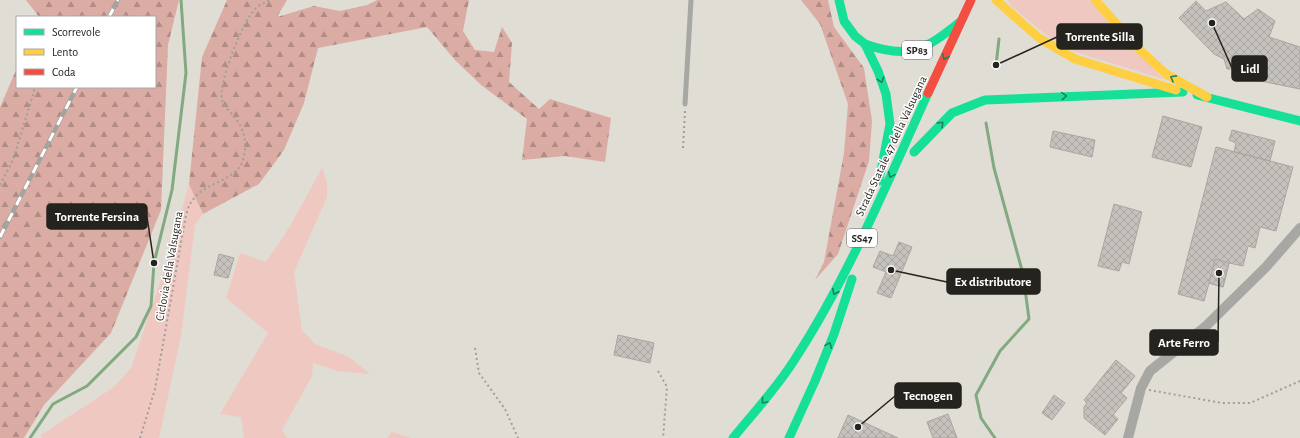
<svg xmlns="http://www.w3.org/2000/svg" width="1300" height="438" font-family="'Alegreya Sans',sans-serif">
  <style>
    .grass { fill: #efc8c1 }
    .forest { fill: url(#forest-firs) }
    .lines { fill: none; stroke-linecap: round; stroke-linejoin: round }
    .stream { stroke: #82aa80; stroke-width: 3 }
    .building { fill: url(#building-cross-hatch); stroke: #a9a5a0 }
    .path { stroke: #9f9e9a; stroke-width: 2; stroke-dasharray: 2 3; stroke-linecap: butt }
    .lane { stroke: #a7a7a3; stroke-width: 5 }
    .street { stroke: #a7a7a3; stroke-width: 10 }
    .fast { stroke: #16e098; stroke-width: 9 }
    .slow { stroke: #ffcf43; stroke-width: 9 }
    .jam { stroke: #f24e42; stroke-width: 9 }
    .rail-casing { stroke: #a4a39f; stroke-width: 4.5 }
    .rail { stroke: #fff; stroke-width: 3; stroke-dasharray: 9; stroke-linecap: butt }
    .oneway { stroke: #1e825b }
    .labels { text-anchor: middle; stroke-width: 3; stroke-linejoin: round; paint-order: stroke }
    .shield { fill: #fff; stroke: #666562; stroke-width: 1 }
    .shield-label { font-size: 11px; font-weight: bold; fill: #25231e }
    .street-label { font-size: 12px; fill: #25231e; stroke: #fff }
    .leader { fill: none; stroke: #25231e; stroke-width: 1.5 }
    .callout-dot { fill: #25231e; stroke: #fff; stroke-width: 1.5 }
    .callout { fill: #25231e; stroke: #25231e; stroke-width: 1.5 }
    .callout-label { font-size: 13px; text-anchor: middle; font-weight: bold; fill: #fff }
  </style>
  <defs>
    <pattern id="forest-firs" width="22" height="20" patternUnits="userSpaceOnUse"><rect width="22" height="20" fill="#dbaca4"/><path d="M5 1l3.5 6h-7zM16 11l3.5 6h-7z" fill="#b18c85"/></pattern>
    <pattern id="building-cross-hatch" width="8" height="8" patternUnits="userSpaceOnUse"><rect width="8" height="8" fill="#c5c1bc"/><path d="M0 0l8 8M0 8l8-8" fill="none" stroke="#a9a6a1"/></pattern>
  </defs>
  <rect width="100%" height="100%" fill="#e0ddd5"/>
  <path class="grass" d="M1008,0H1090L1163,79L1075,52L1045,34L1011,6Z
    M322,168L327,183V197L294,272L302,330L315,344L349,357L370,374L338,371L313,363L312,376L282,430L287,438H244L241,417L220,414L268,333L226,298L240,253L266,262L289,228Z
    M189,184L203,214L195,225L181,336L159,438H42L41,435L114,387L131,368L169,256Z
    M392,432L411,438H387Z"/>
  <path class="forest" d="M26,0H179L168,45L161,210L111,333L44,405L24,438H0V107L17,68V87H155V17H39Z
    M227,0H287L277,17L314,6L340,11L367,5L377,0H469L463,31L475,50L494,52L502,27L512,43L509,82L539,109L550,99L611,118L605,162L565,156L522,160L527,119L481,85L455,60L427,27L318,48L304,103L284,150L259,184L203,214L189,184L202,57Z
    M801,0H828L834,27L864,68L872,121L869,161L838,254L815,280L824,262L844,153L848,104L820,24Z"/>
  <g class="lines">
    <path class="stream" d="M996,65L999,39
      M986,123L994,168L1023,274L1029,319L1000,351L976,395L981,418L995,438
      M30,438L53,404L87,386L136,337L151,306L154,263L172,190L186,73L181,0"/>
  </g>
  <path class="building" d="M1196,1L1206,11L1226,2L1244,19L1258,9L1275,21L1269,37L1300,47V89L1251,79L1246,72L1238,69H1227L1224,59L1214,54L1179,18Z
    M1163,116L1202,127L1191,167L1152,157Z
    M1232,130L1275,141L1270,161L1234,152L1236,143L1229,140Z
    M1053,131L1095,140L1092,157L1050,147Z
    M1216,147L1293,167L1276,231L1260,227L1255,248L1248,246L1243,266L1229,263L1223,287L1209,283L1204,301L1178,294Z
    M1114,204L1142,212L1129,264L1122,262L1119,271L1098,266Z
    M899,242L912,247L891,298L877,293L886,272L873,267L880,251L893,256Z
    M219,254L234,258L228,278L214,275Z
    M1215,259L1229,263L1223,287L1209,283Z
    M618,335L654,343L650,363L614,355Z
    M1116,360L1135,376L1121,393L1127,398L1113,415L1118,419L1105,435L1084,418V407L1087,403L1084,400Z
    M1054,395L1065,403L1052,420L1042,413Z
    M948,414L957,438H933L927,422Z
    M848,415L898,438H838Z"/>
  <g class="lines">
    <path class="path" d="M683,148L685,111
      M0,185L13,160L35,88
      M475,348L479,373L505,409L518,438
      M658,371L667,387L663,438
      M1149,390L1222,403H1250L1300,381
      M140,438L155,389L186,215C188,208 190,202 196,196C208,182 237,180 243,160C248,143 244,128 233,115C229,111 224,106 222,100C218,83 242,23 255,9C258,5 265,3 270,0"/>
    <path class="lane" d="M685,104L691,0"/>
    <path class="street" d="M1128,438L1141,388L1150,371L1205,327L1266,267L1300,228"/>
    <path class="fast" d="M839,0L844,21L855,36L865,44L878,71L886,94L890,124L879,181
      M865,44C909,60 925,50 960,22
      M1197,95L1300,121
      M914,152L952,113L985,100L1183,92
      M815,381L834,334L852,279
      M733,438C754,412 777,388 795,359C849,276 887,183 928,93
      M789,438L815,381"/>
    <path class="slow" d="M996,0L1039,38L1075,59L1176,90
      M1095,0L1141,51L1166,74L1207,97"/>
    <path class="jam" d="M928,93L971,0"/>
    <defs>
      <path id="rail" d="M109,17L118,0
        M0,237L77,87"/>
    </defs>
    <use href="#rail" class="rail-casing"/>
    <use href="#rail" class="rail"/>
  </g>
  <defs><path id="oneway-chevron" d="M-2-3.5L2.5 0L-2 3.5" fill="none" stroke-width="1.6" stroke-linecap="round" stroke-linejoin="round"/></defs>
  <g class="oneway">
    <use href="#oneway-chevron" transform="translate(945 57) rotate(115)"/>
    <use href="#oneway-chevron" transform="translate(1173 78) rotate(-151)"/>
    <use href="#oneway-chevron" transform="translate(881 80) rotate(71)"/>
    <use href="#oneway-chevron" transform="translate(1064 96) rotate(-3)"/>
    <use href="#oneway-chevron" transform="translate(941 124) rotate(-45)"/>
    <use href="#oneway-chevron" transform="translate(891 175) rotate(114)"/>
    <use href="#oneway-chevron" transform="translate(835 292) rotate(117)"/>
    <use href="#oneway-chevron" transform="translate(829 345) rotate(-68)"/>
    <use href="#oneway-chevron" transform="translate(764 401) rotate(130)"/>
  </g>
  <g class="labels">
    <g class="shield">
      <rect x="902" y="41" width="30" height="18" rx="3"/>
      <rect x="847" y="229" width="30" height="18" rx="3"/>
    </g>
    <g class="shield-label">
      <text x="917" y="54">SP83</text>
      <text x="862" y="242">SS47</text>
    </g>
    <g class="street-label">
      <text transform="translate(891 146) rotate(-65)" y="4">Strada Statale 47 della Valsugana</text>
      <text transform="translate(169 266) rotate(-80)" y="4">Ciclovia della Valsugana</text>
    </g>
  </g>
  <path class="leader" d="M996 65L1057 37M1212 23L1232 68M154 263L147 217M891 270L947 282M1219 273L1218 342M858 427L895 396"/>
  <g class="callout-dot">
    <circle cx="996" cy="65" r="4"/>
    <circle cx="1212" cy="23" r="4"/>
    <circle cx="154" cy="263" r="4"/>
    <circle cx="891" cy="270" r="4"/>
    <circle cx="1219" cy="273" r="4"/>
    <circle cx="858" cy="427" r="4"/>
  </g>
  <g class="callout">
    <rect x="1057" y="24" width="85" height="25" rx="4"/>
    <rect x="1232" y="56" width="35" height="25" rx="4"/>
    <rect x="47" y="204" width="100" height="25" rx="4"/>
    <rect x="947" y="269" width="93" height="25" rx="4"/>
    <rect x="1150" y="330" width="68" height="25" rx="4"/>
    <rect x="895" y="383" width="66" height="25" rx="4"/>
  </g>
  <g class="callout-label">
    <text x="1100" y="41">Torrente Silla</text>
    <text x="1250" y="73">Lidl</text>
    <text x="97" y="221">Torrente Fersina</text>
    <text x="993" y="286">Ex distributore</text>
    <text x="1184" y="347">Arte Ferro</text>
    <text x="928" y="400">Tecnogen</text>
  </g>
  <rect x="16" y="16" width="140" height="72" fill="#ffffff" stroke="#a8a7a5"/>
  <rect x="24" y="29" width="20" height="6" fill="#16e098" stroke="#a8a7a5"/>
  <text x="52" y="36" font-size="12" fill="#25231e">Scorrevole</text>
  <rect x="24" y="49" width="20" height="6" fill="#ffcf43" stroke="#a8a7a5"/>
  <text x="52" y="56" font-size="12" fill="#25231e">Lento</text>
  <rect x="24" y="69" width="20" height="6" fill="#f24e42" stroke="#a8a7a5"/>
  <text x="52" y="76" font-size="12" fill="#25231e">Coda</text>
</svg>
